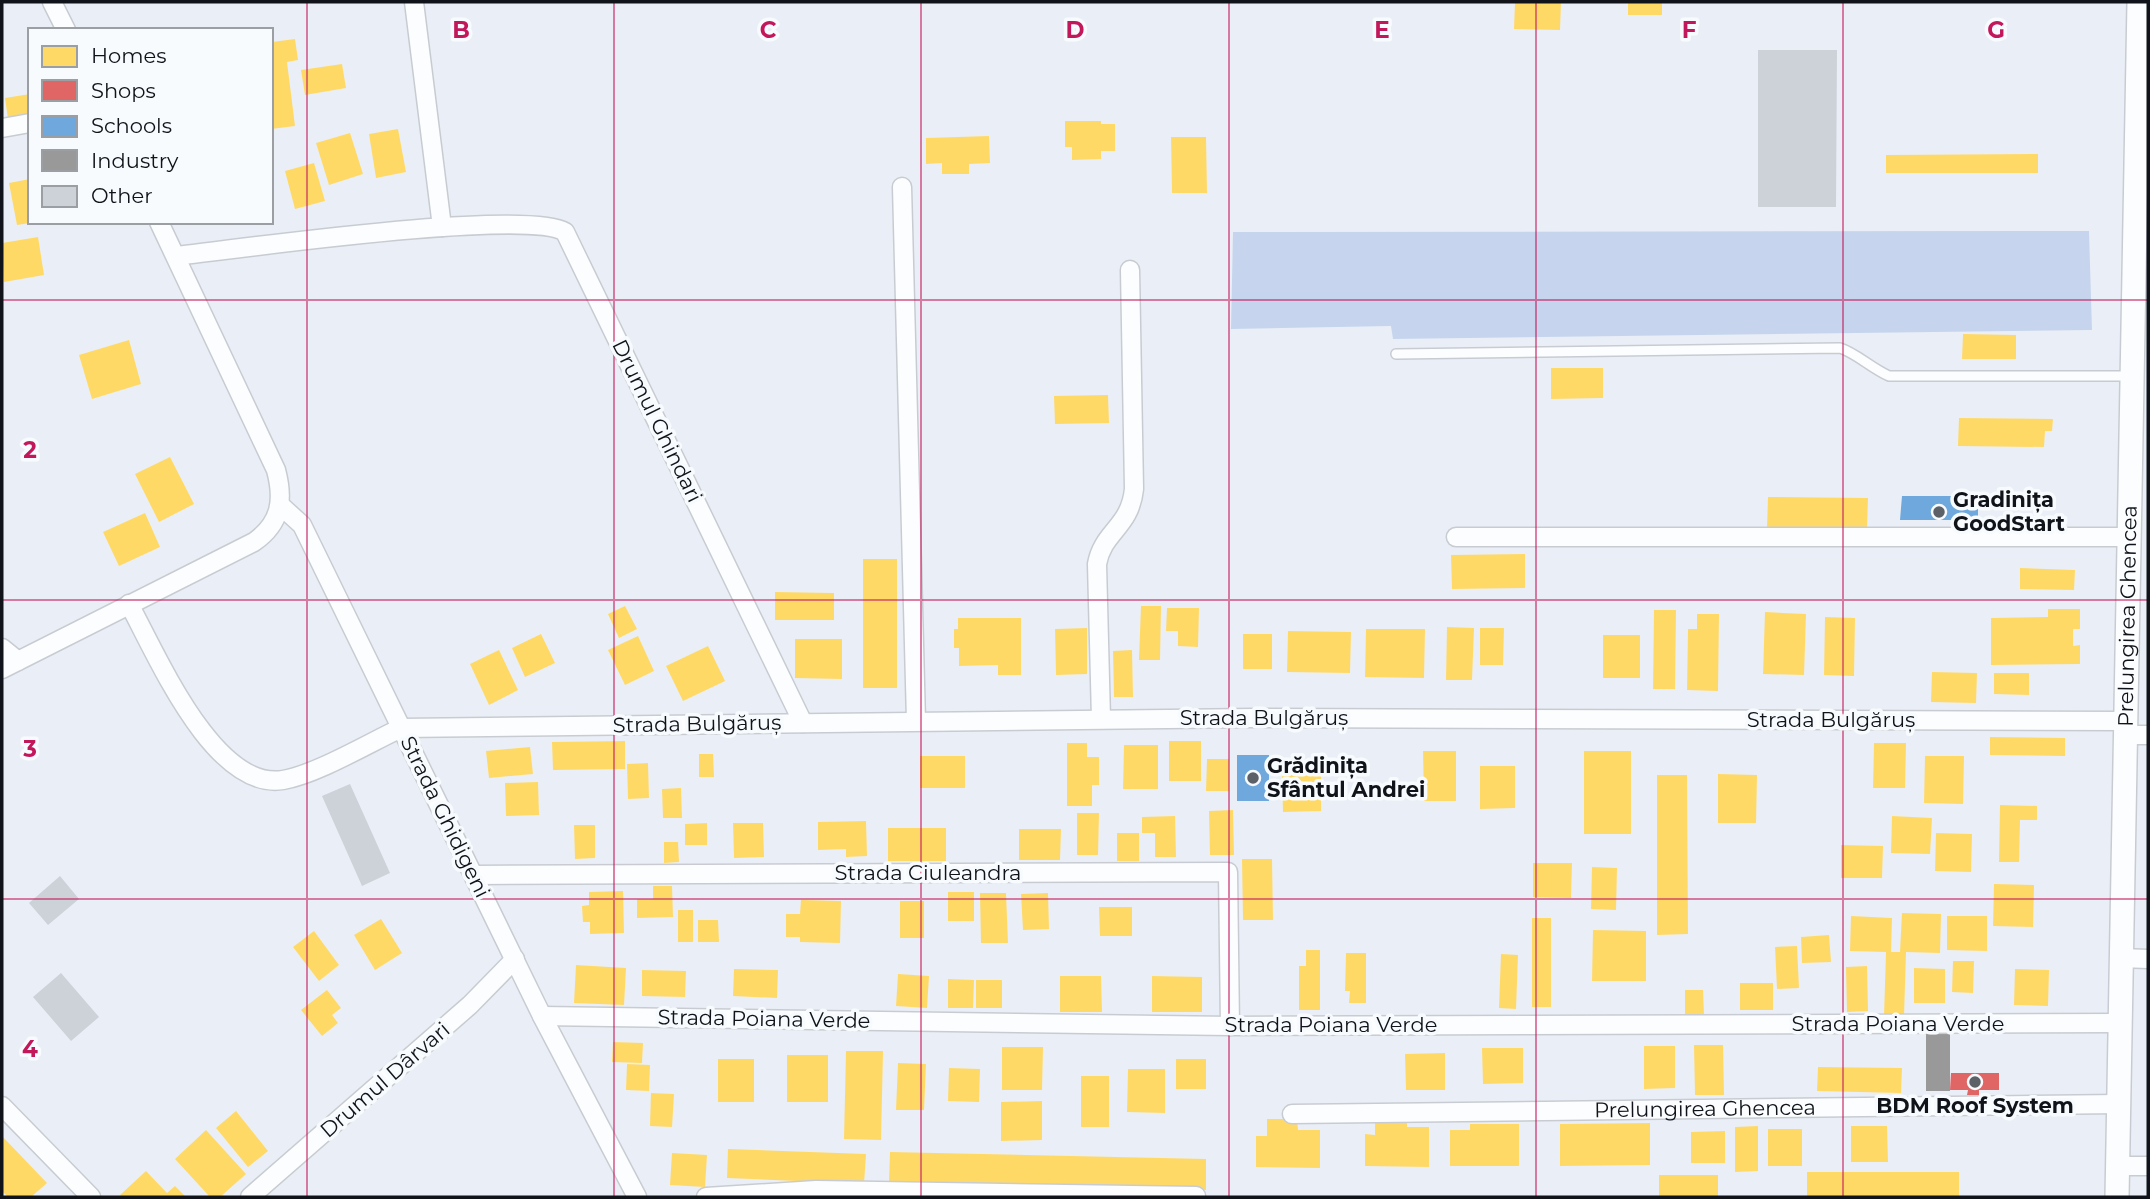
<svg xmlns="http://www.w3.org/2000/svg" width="2150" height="1199" font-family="Montserrat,sans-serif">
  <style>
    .green { fill: #c6d5ed }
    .homes { fill: #ffd966 }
    .shops { fill: #e06666 }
    .schools { fill: #6fa8dc }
    .industry { fill: #999 }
    .building { fill: #cdd1d8 }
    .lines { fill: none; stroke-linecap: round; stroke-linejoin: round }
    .lane-casing { stroke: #c8ccd2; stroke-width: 12 }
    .street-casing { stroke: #c8ccd2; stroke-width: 21 }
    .secondary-casing { stroke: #c8ccd2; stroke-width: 26 }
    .lane { stroke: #fcfdfe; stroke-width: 9 }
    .street { stroke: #fcfdfe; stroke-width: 18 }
    .secondary { stroke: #fcfdfe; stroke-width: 23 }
    .grid { fill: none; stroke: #c2185b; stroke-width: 2; stroke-opacity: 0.55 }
    .poi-dot { fill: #5c6167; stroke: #f8fbfe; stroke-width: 2.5 }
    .labels { text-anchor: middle; stroke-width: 7; stroke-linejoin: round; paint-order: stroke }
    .street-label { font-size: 21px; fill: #10141a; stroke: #f8fbfe }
    .poi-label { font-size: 21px; font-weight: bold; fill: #10141a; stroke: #f8fbfe; text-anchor: start }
    .grid-label { font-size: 23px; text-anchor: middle; font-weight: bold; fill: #c2185b; stroke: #f8fbfe; stroke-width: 7; stroke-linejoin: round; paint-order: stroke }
  </style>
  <rect width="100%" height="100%" fill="#eaeff7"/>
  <path class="green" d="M2089,231L2092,330L1393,339L1391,326L1231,329L1233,232Z"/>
  <path class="homes" d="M1515,2H1561L1560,30L1514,29Z
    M1628,2H1662V15H1628Z
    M295,39L298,60L287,62L295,126L271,129L272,42Z
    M342,64L346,88L305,95L301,70Z
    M30,94V115L8,119L5,98Z
    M1065,121H1101V124H1115V151H1101V159L1072,160V147H1065Z
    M398,129L406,172L376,178L369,134Z
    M350,133L363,174L329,185L316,143Z
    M989,136L990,163L969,164V174H942V163L926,164V138Z
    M1171,137H1206L1207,193H1172Z
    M2038,154V173H1886V155Z
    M314,163L325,201L295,209L285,171Z
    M30,179V223L17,225L9,183Z
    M38,237L44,275L4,282L2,243Z
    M1963,334L2016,335V359H1962Z
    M129,340L141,384L92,399L79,355Z
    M1551,368H1603V398L1551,399Z
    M1108,395L1109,423L1055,424L1054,396Z
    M1959,418L2053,419L2052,431H2045L2044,447L1958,446Z
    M170,457L194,504L159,522L135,474Z
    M1768,497L1868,498L1867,529L1767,528Z
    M145,513L160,547L119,566L103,532Z
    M1525,554V588L1452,589L1451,555Z
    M863,559H897V688H863Z
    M2020,568L2075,570L2074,590L2020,589Z
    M775,592L834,593V620H775Z
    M625,606L637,629L619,638L608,614Z
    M1141,606H1161L1160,660H1139Z
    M1167,608H1199L1198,647L1178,646V631H1166Z
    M2048,609H2080V629H2073V646L2080,645V664L1991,665V618L2048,617Z
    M1654,610H1676L1675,689H1653Z
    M1765,612L1806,614L1804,675L1763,674Z
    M1697,614H1719L1718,691L1687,690L1688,629H1697Z
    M1825,617L1855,618L1854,676L1824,675Z
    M958,618H1021V675H998V665L959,666V648H954V629H958Z
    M1447,627L1474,628L1472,680H1446Z
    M1087,628V674L1056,675L1055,629Z
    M1480,628H1504L1503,665H1480Z
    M1366,629H1425L1424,678L1365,677Z
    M1288,631L1351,632L1350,673L1287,672Z
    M541,634L555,663L525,677L512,648Z
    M1243,634H1272V669H1243Z
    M1603,635H1640V678H1603Z
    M638,636L654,671L625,685L608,650Z
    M795,639H842V679L795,678Z
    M708,646L725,681L683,701L666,666Z
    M499,650L518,690L489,705L470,664Z
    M1132,650L1133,697H1114L1113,651Z
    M1932,672L1977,673L1976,703L1931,702Z
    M1994,673H2029V695L1994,694Z
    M1990,737L2065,738V756L1990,755Z
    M625,741V769L553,770L552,742Z
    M1169,741H1201V781H1169Z
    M1067,743H1087V757H1099V785H1092V806H1067Z
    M1874,743H1906L1905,788H1873Z
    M1124,745H1158V789H1123Z
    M530,747L533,774L489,778L486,751Z
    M1423,751H1456V801H1424Z
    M1584,751H1631V834H1584Z
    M699,754H713L714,777H699Z
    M920,756H965V788H920Z
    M1925,756H1964L1963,804L1924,803Z
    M1207,759H1229V791H1206Z
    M648,763L649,798L628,799L627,764Z
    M1321,764V811L1283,812L1282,769Z
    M1480,766H1515V808L1480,809Z
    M1718,774L1757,775L1756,823H1718Z
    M1657,775H1687L1688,934L1657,935Z
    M538,782L539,815L506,816L505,783Z
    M681,788L682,818H663L662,789Z
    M2000,805L2037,806V820H2020L2019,862H1999Z
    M1233,810L1234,855H1210L1209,811Z
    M1077,813H1099L1098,855H1077Z
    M1175,816L1176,857H1155V833H1142V817Z
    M1892,816L1932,818L1930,854L1891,853Z
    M866,821L867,856L846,857V849L818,850V822Z
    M707,823V845H685V824Z
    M733,823H763L764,857L734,858Z
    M574,825H595V858L575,859Z
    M888,828H946V861H888Z
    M1019,829H1061L1060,860H1019Z
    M1117,833H1139V861H1117Z
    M1936,833L1972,834L1971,872L1935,871Z
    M664,842H678L679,862L664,863Z
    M1841,845L1883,846L1882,878H1841Z
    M1242,859H1272L1273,920H1243Z
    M1533,863H1572L1571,898L1533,897Z
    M1592,867L1617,868L1616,910L1591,909Z
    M1994,884L2034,885L2033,927L1993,926Z
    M653,886H672L673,917L637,918V899H653Z
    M623,891L624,933L590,934V922H583L582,906L589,905V892Z
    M948,892H974V921H948Z
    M980,893H1006L1008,943H981Z
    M1048,893L1049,929L1023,930L1021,894Z
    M801,900L841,901L840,943L800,942V937H786V914H800Z
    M900,901H924V938H900Z
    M1099,907H1132V936H1100Z
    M678,910H693V942H678Z
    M1902,913L1941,914L1940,953L1906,952L1904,1016H1884L1886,952L1850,951L1851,916L1892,918L1891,952H1900Z
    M1947,916H1987V951L1947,950Z
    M1532,918H1551V1007H1532Z
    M381,919L402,953L375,970L354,935Z
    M698,920H718L719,942H698Z
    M1593,930L1646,931V981H1592Z
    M314,931L339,965L319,981L293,947Z
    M1829,935L1831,962L1802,963L1801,937Z
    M1797,946L1799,988L1777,989L1775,947Z
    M1306,950H1320V1010H1299V966H1306Z
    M1346,953H1366V1003H1349L1350,991H1345Z
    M1501,954L1518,955L1516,1009L1499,1008Z
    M1953,961H1974L1973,993L1952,992Z
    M576,965L626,968L624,1005L574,1003Z
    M1867,966L1868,1011L1847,1012L1846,967Z
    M1914,968L1945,969V1003H1914Z
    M734,969L778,970L777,998L733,996Z
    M2015,969L2049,970L2048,1006L2014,1005Z
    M642,970L686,971L685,997L642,996Z
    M898,974L929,976L927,1008L896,1006Z
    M1060,976H1101L1102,1012H1060Z
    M1152,976L1202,977V1012H1152Z
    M948,979L974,980L973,1008H948Z
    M976,980H1002V1008H976Z
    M1740,983H1773V1010H1740Z
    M327,990L341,1008L332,1015L338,1023L322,1036L301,1010Z
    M1685,990H1703L1704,1015H1685Z
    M613,1042L643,1043L642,1063L612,1062Z
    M1694,1045H1723L1724,1095H1695Z
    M1644,1046H1675V1088L1644,1089Z
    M1002,1047H1043L1042,1090H1002Z
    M1482,1048H1523V1083L1483,1084Z
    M846,1051H883L881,1140L844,1139Z
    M1445,1053V1090H1406L1405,1054Z
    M787,1055H828V1102H787Z
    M718,1059H754V1102H718Z
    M1176,1059H1206V1089H1176Z
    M898,1063L926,1064L924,1110H896Z
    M627,1064L650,1065L649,1091L626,1090Z
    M1818,1067L1902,1068L1901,1093L1817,1091Z
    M949,1068L980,1069L979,1102L948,1101Z
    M1128,1069H1165V1113L1127,1112Z
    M1081,1076H1109V1127H1081Z
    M651,1093L674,1094L672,1127L650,1126Z
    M1042,1101V1140L1001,1141V1102Z
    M236,1111L268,1151L248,1167L216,1128Z
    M1375,1118L1407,1119V1127H1429V1167L1365,1166V1134L1375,1135Z
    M1267,1119H1297L1298,1130H1320V1168L1256,1167V1136H1267Z
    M1650,1123V1165L1560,1166V1124Z
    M1470,1124H1519V1166H1450V1130H1470Z
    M1758,1126V1171L1735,1172V1127Z
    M1851,1126H1887L1888,1162H1851Z
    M1768,1129H1802V1166H1768Z
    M206,1130L246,1174L220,1197H210L175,1159Z
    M1725,1131V1163H1691V1132Z
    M2,1136L47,1183L31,1197H8L2,1191Z
    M728,1149L866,1154L864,1184L727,1178Z
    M890,1152L1206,1159V1190L889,1183Z
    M672,1153L707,1155L705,1187L670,1185Z
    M146,1171L167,1193L175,1186L186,1197H122L120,1195Z
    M1807,1172H1959V1197H1807Z
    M1659,1175H1718V1197H1659Z"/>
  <path class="shops" d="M1951,1073H1999V1090H1979V1095H1967L1968,1090H1950Z"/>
  <path class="schools" d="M1902,496H1978V520H1900Z
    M1237,755H1269V801H1237Z"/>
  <path class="industry" d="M1926,1034H1950V1091H1926Z"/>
  <path class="building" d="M1758,50H1837L1836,207H1758Z
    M350,784L390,873L362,886L322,796Z
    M60,876L79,899L48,925L29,903Z
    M61,973L99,1017L71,1041L33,997Z"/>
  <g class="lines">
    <defs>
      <path id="lane" d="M1396,354L1840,348C1856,353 1871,368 1889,376H2131"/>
      <g id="street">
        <path d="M52,2L66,30"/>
        <path d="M414,2L442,227"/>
        <path d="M2,128L30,123"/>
        <path d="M902,187L916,721"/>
        <path d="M176,256C237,249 527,208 565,232L803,723"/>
        <path d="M280,505L302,525L542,1016L637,1197"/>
        <path d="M1456,537H2129"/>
        <path d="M129,604C157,655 214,791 283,780C317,774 369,743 401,728L1254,718L2126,721"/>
        <path d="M2,648L18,661"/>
        <path d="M2,669L254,542C281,523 284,500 276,470L159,222"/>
        <path d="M1101,719L1097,564C1103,531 1130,528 1134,489L1130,270"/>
        <path d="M2126,735H2148"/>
        <path d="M474,875L1228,872L1230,1026"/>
        <path d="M2121,958L2148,959"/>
        <path d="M542,1016L1230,1026L2121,1023"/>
        <path d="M2,1106L91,1197"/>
        <path id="s1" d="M1292,1114L2119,1104"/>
        <path d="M2117,1166H2148"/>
        <path d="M250,1197L470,1005L515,959"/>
        <path d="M706,1197L816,1190L1196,1196"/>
      </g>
      <g id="secondary">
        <path id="s2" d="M2117,1197L2139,2"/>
      </g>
    </defs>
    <use href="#lane" class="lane-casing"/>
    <use href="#street" class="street-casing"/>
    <use href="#secondary" class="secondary-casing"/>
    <use href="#lane" class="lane"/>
    <use href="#street" class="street"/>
    <use href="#secondary" class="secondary"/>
  </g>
  <path class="grid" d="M307,2V1197M614,2V1197M921,2V1197M1229,2V1197M1536,2V1197M1843,2V1197M2,300H2148M2,600H2148M2,899H2148"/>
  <g class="poi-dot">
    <circle cx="1939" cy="512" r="7"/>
    <circle cx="1253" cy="778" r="7"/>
    <circle cx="1975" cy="1082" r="7"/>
  </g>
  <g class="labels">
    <g class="street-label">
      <text transform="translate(657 421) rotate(64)" y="7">Drumul Ghindari</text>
      <text dy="7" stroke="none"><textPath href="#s2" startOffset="581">Prelungirea Ghencea</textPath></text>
      <text x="1264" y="725">Strada Bulgăruș</text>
      <text x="1831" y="727">Strada Bulgăruș</text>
      <text transform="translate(697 724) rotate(-1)" y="7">Strada Bulgăruș</text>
      <text transform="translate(445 817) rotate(64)" y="7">Strada Ghidigeni</text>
      <text x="928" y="880">Strada Ciuleandra</text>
      <text transform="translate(764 1019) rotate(1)" y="7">Strada Poiana Verde</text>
      <text x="1898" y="1031">Strada Poiana Verde</text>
      <text x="1331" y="1032">Strada Poiana Verde</text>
      <text transform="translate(385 1080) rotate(-41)" y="7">Drumul Dârvari</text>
      <text dy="7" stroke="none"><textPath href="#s1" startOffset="413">Prelungirea Ghencea</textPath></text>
    </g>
    <g class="poi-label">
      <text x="1953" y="507">Gradinița<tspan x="1953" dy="24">GoodStart</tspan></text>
      <text x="1267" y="773">Grădinița<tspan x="1267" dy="24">Sfântul Andrei</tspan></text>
      <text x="1975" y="1113" text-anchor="middle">BDM Roof System</text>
    </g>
  </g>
  <g class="grid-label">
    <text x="461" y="38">B</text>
    <text x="768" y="38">C</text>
    <text x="1075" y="38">D</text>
    <text x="1382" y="38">E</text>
    <text x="1689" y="38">F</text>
    <text x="1996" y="38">G</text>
    <text x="30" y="458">2</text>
    <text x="30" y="757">3</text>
    <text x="30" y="1057">4</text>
  </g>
  <rect width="2150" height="1199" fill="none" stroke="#10141a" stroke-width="7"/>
  <rect x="28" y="28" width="245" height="196" fill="#f8fbfe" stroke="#9b9fa3" stroke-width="2"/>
  <rect x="42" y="46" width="35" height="21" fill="#ffd966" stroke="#9b9fa3" stroke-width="2"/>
  <text x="91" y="63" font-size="21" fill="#10141a">Homes</text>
  <rect x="42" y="80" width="35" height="21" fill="#e06666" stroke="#9b9fa3" stroke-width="2"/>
  <text x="91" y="98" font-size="21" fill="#10141a">Shops</text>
  <rect x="42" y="116" width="35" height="21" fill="#6fa8dc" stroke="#9b9fa3" stroke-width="2"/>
  <text x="91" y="133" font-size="21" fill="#10141a">Schools</text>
  <rect x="42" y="150" width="35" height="21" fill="#999999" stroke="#9b9fa3" stroke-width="2"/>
  <text x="91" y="168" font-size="21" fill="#10141a">Industry</text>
  <rect x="42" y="186" width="35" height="21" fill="#cdd1d8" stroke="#9b9fa3" stroke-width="2"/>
  <text x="91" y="203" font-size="21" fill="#10141a">Other</text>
</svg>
